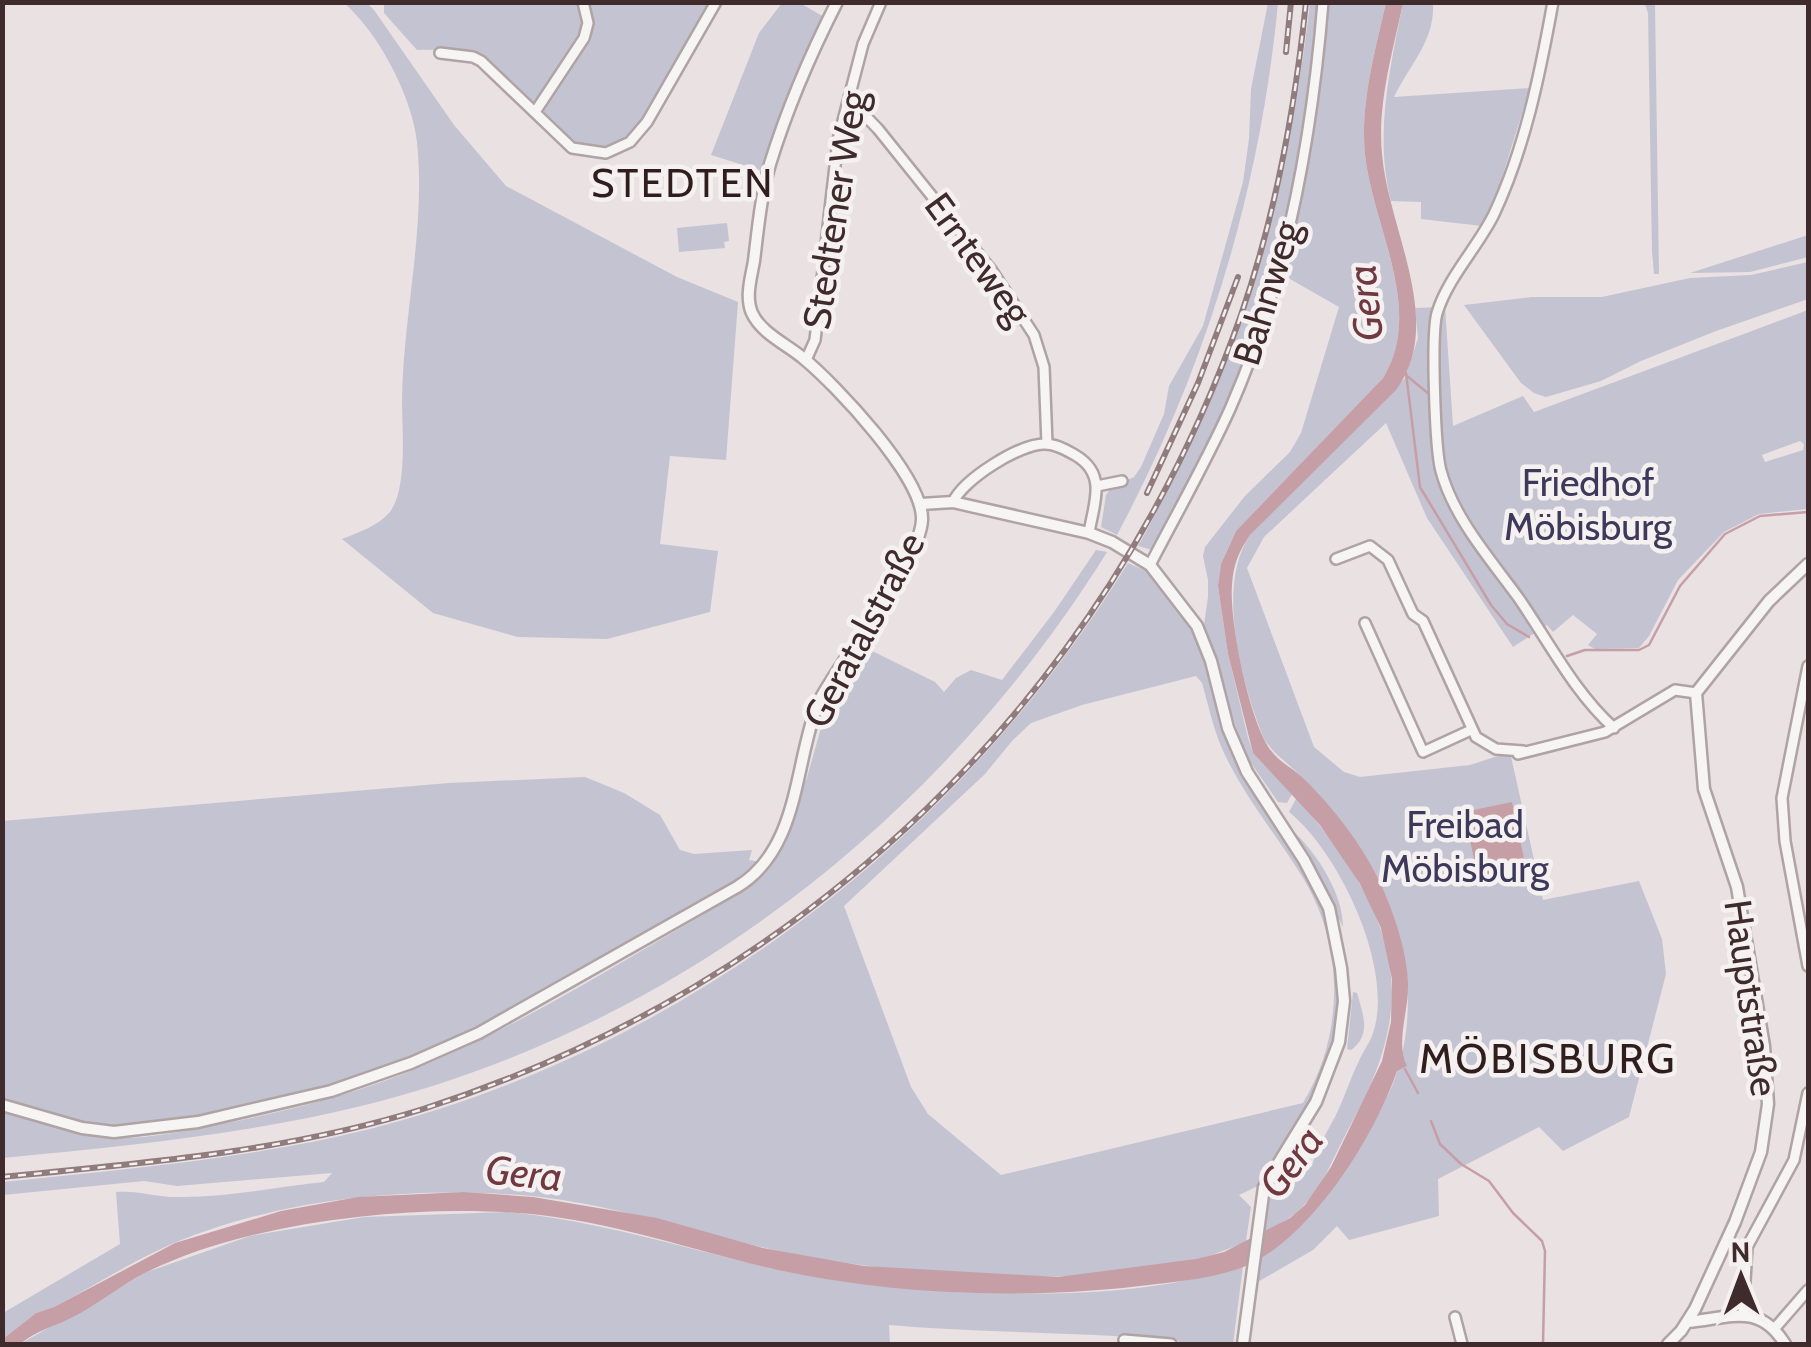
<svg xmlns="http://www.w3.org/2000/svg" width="1811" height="1347" font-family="Cabin,sans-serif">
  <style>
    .green { fill: #c4c3d2; fill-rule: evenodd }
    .water { fill: #c69fa6 }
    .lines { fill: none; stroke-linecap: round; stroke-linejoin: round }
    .stream { stroke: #c69fa6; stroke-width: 2.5 }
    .minor-casing { stroke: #afa3a4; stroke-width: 14 }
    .tertiary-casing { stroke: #afa3a4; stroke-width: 15 }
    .minor { stroke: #f7f4f4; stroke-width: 9 }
    .tertiary { stroke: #f7f4f4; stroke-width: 10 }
    .rail-casing { stroke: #917c7d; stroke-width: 6 }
    .rail { stroke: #f6f1f1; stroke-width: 2.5; stroke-dasharray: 8; stroke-linecap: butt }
    .labels { text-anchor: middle; stroke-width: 9; stroke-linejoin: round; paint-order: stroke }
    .street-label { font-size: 38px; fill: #3f2b2c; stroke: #f6f1f1 }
    .park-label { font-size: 38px; fill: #3d395a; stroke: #f6f1f1 }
    .neighbourhood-label { font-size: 40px; letter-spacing: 2.5px; fill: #301d1e; stroke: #f6f1f1 }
    .water-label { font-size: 40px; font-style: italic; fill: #703840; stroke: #f6f1f1 }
    .quarter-label { font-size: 42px; letter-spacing: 2.5px; fill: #301d1e; stroke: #f6f1f1 }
  </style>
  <rect width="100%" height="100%" fill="#e9e1e2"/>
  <path class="green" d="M344,3H367L374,10L454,125L506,186L677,277L738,302L726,460L670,456L660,544L718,551L710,612L607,639L518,637L433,613L342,539C357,533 378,526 389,513C408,491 402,429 402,401C403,315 426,228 417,142C412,96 378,32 344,3Z
    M384,3H579L583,31L535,102H531C490,57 479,48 417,50L384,13Z
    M587,3H712L634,130C601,167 572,144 544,117V105L589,37L591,22Z
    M782,3H800L824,17L763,171L711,155L759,33Z
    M1268,3H1278C1260,191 1206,368 1117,535L1101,527L1106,495L1111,488L1134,477L1141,467L1164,414L1169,386L1203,326L1243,182L1249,139L1251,89Z
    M1310,3H1386C1375,51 1360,104 1365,155C1373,227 1425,312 1383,378L1236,531L1221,564L1218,586L1228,654L1248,738L1253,753L1292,794L1287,803L1278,802L1244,753L1204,625L1208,597V580L1203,556L1205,547L1245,496L1290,452L1301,433L1339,307L1276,271L1228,407L1156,551L1138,546C1237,369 1287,204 1310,3Z
    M1403,3H1433C1435,41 1410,64 1394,97L1530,88L1498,190L1482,226L1421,219V202L1391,201C1374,134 1390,69 1403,3Z
    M1645,4L1655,5L1659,274H1654L1652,251L1648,13Z
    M727,223L729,241L724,242L725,248L679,252L677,228Z
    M1808,235V257L1750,272L1690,273Z
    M1808,262V299L1716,331L1641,361L1601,381L1546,397L1534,393L1521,383L1464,305L1532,297H1602L1690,278L1751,275Z
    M1445,307L1453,426L1523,396L1534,412L1808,310V509L1759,514L1724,532L1678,580L1649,636L1639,648L1595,649L1588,645L1597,634L1573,615L1553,632L1547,625L1513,647L1427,518L1386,423L1264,537L1247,568L1314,747L1344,772L1360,777L1470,765L1510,752L1543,900L1639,881L1662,939L1666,974L1629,1117L1563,1151L1539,1127L1438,1179L1439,1216L1349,1240L1337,1226L1313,1250L1256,1283L1260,1259C1308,1224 1330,1197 1359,1146C1371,1126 1383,1107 1392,1086C1423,1009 1406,921 1363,853C1347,827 1326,805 1306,782C1293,766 1276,757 1264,739C1242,685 1215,587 1250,535L1405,378L1418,338L1415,308ZM1800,441L1804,444L1803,450L1765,462L1762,455Z
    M1096,550L1107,552C939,822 673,1029 361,1106C243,1135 123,1146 3,1158L2,1110C39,1122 75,1136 113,1138C151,1139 190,1130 226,1123C304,1108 380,1087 452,1053C551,1008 644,948 739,894C782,867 793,829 802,781H806L823,721L862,651L868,649L935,682L944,692L956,678L971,670L1002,680L1054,612Z
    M1128,563L1146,571L1167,594L1200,643L1234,758L1300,862L1325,909L1333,938L1339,1001L1335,1041L1312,1100L1260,1185L1239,1195L1251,1207L1246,1241C1131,1299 885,1276 761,1247C684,1229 610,1204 532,1196C413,1186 285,1197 174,1243C132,1261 94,1286 54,1307L36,1313L3,1340V1313L120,1244L116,1192C137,1190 156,1197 177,1197C225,1198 276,1187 324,1182L332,1173L177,1186L144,1181L3,1195V1182C126,1169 249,1159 370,1129C686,1048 958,839 1128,563ZM1196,676L1202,683C1209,707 1214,733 1225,755C1246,799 1278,837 1303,878C1345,947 1344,1035 1303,1103L1001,1175L928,1114L911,1087L844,906L985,774L1012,741L1031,723L1082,705Z
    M585,777L624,793L660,815L680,850L694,854L752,850L749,860L761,862L735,883L475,1029C401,1067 324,1088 243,1107C202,1116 157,1127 114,1127C77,1128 38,1111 3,1101L2,821L449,783Z
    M1297,797C1390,910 1427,988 1351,1124C1336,1151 1326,1181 1305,1204C1293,1218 1276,1225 1261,1235L1265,1203L1301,1170L1312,1166C1317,1147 1326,1134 1335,1117C1344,1099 1350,1079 1359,1061C1363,1051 1370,1043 1373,1033C1395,969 1339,852 1289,812Z
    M1295,833C1318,855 1343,894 1343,927Z
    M1353,992L1357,993C1363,1014 1372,1035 1351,1050L1347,1049Z
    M508,1212C600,1221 686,1249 776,1269C818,1279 861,1282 904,1286C1016,1297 1134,1300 1243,1266L1233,1344H1183L1176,1340C1080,1332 984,1333 889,1325L890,1344H20L147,1272L250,1236L364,1217Z"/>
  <path class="water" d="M1386,3H1403C1393,51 1377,104 1382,154C1388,229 1446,323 1396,390L1250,535C1239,551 1233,565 1232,585C1229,621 1250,727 1273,753C1281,763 1294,769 1303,778C1336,810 1368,852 1386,896C1397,923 1407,954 1408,984C1409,1011 1395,1043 1407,1066L1397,1071C1375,1135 1319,1224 1260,1259C1230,1276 1191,1280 1157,1284C1036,1300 897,1296 778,1270C701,1253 627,1226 548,1216C431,1201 251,1219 145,1273C120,1286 98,1304 73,1317C55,1326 36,1331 20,1344H3L2,1340L36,1313L54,1307L175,1243L281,1211L358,1197L464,1192L533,1197L657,1218L763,1248L864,1266L1058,1277L1196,1259L1224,1252L1290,1218L1305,1205L1331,1167L1382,1061L1391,1022L1392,979L1381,928L1360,884L1320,825L1253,753L1228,654L1218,586L1221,564L1236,531L1383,378C1425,311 1373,227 1365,155C1360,104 1375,51 1386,3Z
    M1512,802L1526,868L1478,878L1464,812Z"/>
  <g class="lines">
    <path class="stream" d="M1406,373L1420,487L1491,605L1507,624L1529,637
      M1407,376L1429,394
      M1567,656L1585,650H1639L1649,645L1680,586L1725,534L1760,516L1808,512
      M1405,1069L1418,1093
      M1431,1121L1440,1144L1461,1164L1489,1181L1513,1213L1542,1241L1545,1251L1543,1344"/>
    <defs>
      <path id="minor" d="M1553,2C1540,74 1525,148 1494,214C1478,247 1448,277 1437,313C1431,334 1435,449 1441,471C1454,519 1492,561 1520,600C1550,644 1575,693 1614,728
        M440,53L473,57L481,61L572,148L606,153L630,142L647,122L716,2
        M849,99L878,129L992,271L1034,335L1044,367L1047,444
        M535,112L584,38L588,23L583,2
        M806,360L815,340L838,140L863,44L881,2
        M1097,486L1122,481
        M953,502C964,479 1019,444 1045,444C1056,444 1066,450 1075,455C1087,462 1095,471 1096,486C1097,501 1091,519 1089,533
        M1336,559L1370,546L1388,560L1413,614L1423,621L1476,737L1496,749L1523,751
        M1150,565C1177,513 1206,462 1230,409C1286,282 1312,139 1323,2
        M1365,623L1423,752L1471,730
        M1808,666L1782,798L1785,841L1808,966
        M1518,754L1605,732L1675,690L1696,693
        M1743,1315L1747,1247L1794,1160L1808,1093
        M1455,1317L1462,1344
        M1775,1328L1808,1290
        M1124,1340L1171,1344"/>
      <path id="tertiary" d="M921,504L953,502L1089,533L1112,542L1150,565L1197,626L1211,661L1228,728L1247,772L1304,860L1329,908L1341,968L1344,1001L1339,1042L1316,1102L1264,1187L1243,1344
        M2,1105L82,1128L114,1132L198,1122L331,1091L411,1063L479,1033L737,887C800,849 794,764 818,703C841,658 920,562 922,520C924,478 835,384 803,358C786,344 761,333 752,313C745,297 751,278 754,261C758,228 761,195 770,164C787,109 811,53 837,2
        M1688,1322C1730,1318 1759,1302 1785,1344
        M1668,1344L1681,1331L1695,1309L1735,1222L1761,1152L1768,1104L1764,1046L1737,887L1704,789L1696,693L1769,601L1808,564"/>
    </defs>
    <use href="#minor" class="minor-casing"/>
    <use href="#tertiary" class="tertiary-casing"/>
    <use href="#minor" class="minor"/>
    <use href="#tertiary" class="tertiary"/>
    <defs>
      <path id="rail" d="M1286,52L1291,2
        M1147,493L1198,383L1238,277
        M2,1177C144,1163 286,1152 423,1109C808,986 1107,697 1241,315C1276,214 1295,109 1306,2"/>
    </defs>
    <use href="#rail" class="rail-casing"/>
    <use href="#rail" class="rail"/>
  </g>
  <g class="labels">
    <g class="street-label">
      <text transform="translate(835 210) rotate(-81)" y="13">Stedtener Weg</text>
      <text transform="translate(978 259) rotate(54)" y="13">Ernteweg</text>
      <text transform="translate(1267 293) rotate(-73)" y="13">Bahnweg</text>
      <text transform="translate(864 630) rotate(-62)" y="13">Geratalstraße</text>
      <text transform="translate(1751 998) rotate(82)" y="13">Hauptstraße</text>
    </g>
    <g class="park-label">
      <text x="1588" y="496">Friedhof<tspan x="1588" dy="44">Möbisburg</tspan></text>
      <text x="1465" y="838">Freibad<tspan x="1465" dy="44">Möbisburg</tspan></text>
    </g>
    <g class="neighbourhood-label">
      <text x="683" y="197">STEDTEN</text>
    </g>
    <g class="water-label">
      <text transform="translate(1365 303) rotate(-96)" y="14">Gera</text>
      <text transform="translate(1291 1162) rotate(-53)" y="14">Gera</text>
      <text transform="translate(524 1173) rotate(6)" y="14">Gera</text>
    </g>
    <g class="quarter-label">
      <text x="1548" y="1073">MÖBISBURG</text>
    </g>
  </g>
  <rect width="1811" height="1347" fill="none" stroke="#3f2b2c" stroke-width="10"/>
  <g transform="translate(1741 1277) rotate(359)" stroke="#f6f1f1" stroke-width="8" paint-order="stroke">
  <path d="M0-8L18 38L0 25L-18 38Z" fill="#3f2b2c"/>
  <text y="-15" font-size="28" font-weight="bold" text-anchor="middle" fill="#3f2b2c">N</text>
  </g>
</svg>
